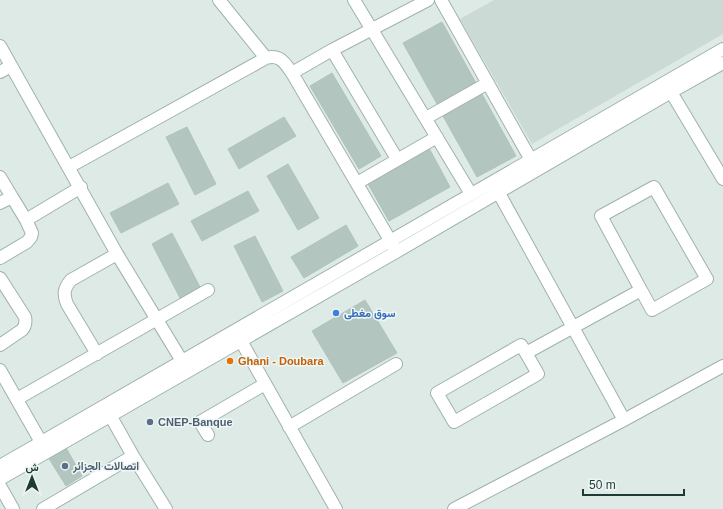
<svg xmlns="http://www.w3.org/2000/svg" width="723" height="509" font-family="Arial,Vazirmatn,sans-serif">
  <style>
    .built { fill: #cbdad5 }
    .building { fill: #b2c5bf; stroke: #afc4be }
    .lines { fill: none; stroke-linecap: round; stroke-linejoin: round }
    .minor-casing { stroke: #a0b2ae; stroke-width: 14 }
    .minor { stroke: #fff; stroke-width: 12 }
    .shop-dot { fill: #3f7fe0; stroke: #eef7f3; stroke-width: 1.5 }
    .food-dot { fill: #e8710a; stroke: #eef7f3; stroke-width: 1.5 }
    .service-dot { fill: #5c6f8a; stroke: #eef7f3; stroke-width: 1.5 }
    .labels { text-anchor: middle; stroke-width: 3; stroke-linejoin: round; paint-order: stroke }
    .shop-label { font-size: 11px; font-weight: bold; fill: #366cbe; stroke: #eef7f3; text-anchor: start }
    .food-label { font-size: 11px; font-weight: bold; fill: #c56008; stroke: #eef7f3; text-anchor: start }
    .service-label { font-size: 11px; font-weight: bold; fill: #4e5e75; stroke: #eef7f3; text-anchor: start }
  </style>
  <rect width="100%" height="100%" fill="#ddeae6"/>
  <path class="built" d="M494,0H723V34L532,144L460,19Z"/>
  <path class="building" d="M442,22L476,83L437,104L403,43Z
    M332,73L381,156L359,169L310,86Z
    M482,94L516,156L477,177L443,116Z
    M284,117L296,136L239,169L228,149Z
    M187,127L216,184L195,195L166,137Z
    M429,148L450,187L389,221L367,182Z
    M288,164L319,218L298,230L267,176Z
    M168,183L179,204L121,233L110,213Z
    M248,191L259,211L202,241L191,221Z
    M346,225L358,246L304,278L291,257Z
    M172,233L201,289L181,300L152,244Z
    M255,236L283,291L262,302L234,246Z
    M365,300L397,353L343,383L312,331Z
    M65,446L82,476L66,486L48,457Z"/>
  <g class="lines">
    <defs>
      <path id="minor" d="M219,0L266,58
        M354,0L471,194
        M441,0L531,160
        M0,46L117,254L185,366
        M332,50L397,159
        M0,72L11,66
        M292,73L332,50L428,0
        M671,92L723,179
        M426,118L488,83
        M69,167L266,58C280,54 285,63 292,73L394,247
        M0,177L12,197L0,203
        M357,183L437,137
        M495,186L624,420
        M12,197L26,220
        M0,258L27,242L31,237L32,233L26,220L81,187
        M0,278L25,317C26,322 26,326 22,330L0,345
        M241,341L336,509
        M526,353L538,374L454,422L437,393L521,345L526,353L641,290L652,310L707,279L654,187L601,216L641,290
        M97,354L67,304C63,294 64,288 71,280L117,254
        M0,370L41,442
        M17,399L208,290
        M110,415L133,456
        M289,427L396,364
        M208,435L200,422L265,384
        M0,466L723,49
        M0,479L396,252L671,92L723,63
        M0,486L13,509
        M43,509L133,456L166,509
        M454,509L624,420L723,366"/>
    </defs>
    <use href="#minor" class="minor-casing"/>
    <use href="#minor" class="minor"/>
  </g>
  <circle class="shop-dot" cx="336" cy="313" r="4"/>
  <circle class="food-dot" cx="230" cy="361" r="4"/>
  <g class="service-dot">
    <circle cx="150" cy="422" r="4"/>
    <circle cx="65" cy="466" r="4"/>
  </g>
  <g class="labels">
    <g class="shop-label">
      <text x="344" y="317">سوق مغطى</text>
    </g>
    <g class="food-label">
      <text x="238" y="365">Ghani - Doubara</text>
    </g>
    <g class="service-label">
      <text x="158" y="426">CNEP-Banque</text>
      <text x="73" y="470">اتصالات الجزائر</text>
    </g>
  </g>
  <g transform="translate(32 477)" stroke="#eef7f3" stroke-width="3" paint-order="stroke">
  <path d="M0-3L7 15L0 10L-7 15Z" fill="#1e3b36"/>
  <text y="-6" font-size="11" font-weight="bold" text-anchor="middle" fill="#1e3b36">ش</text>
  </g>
  <path d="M583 489v6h101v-6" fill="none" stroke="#1e3b36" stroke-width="2"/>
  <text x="589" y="489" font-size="12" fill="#1e3b36" stroke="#eef7f3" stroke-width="3" paint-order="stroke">50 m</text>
</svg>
